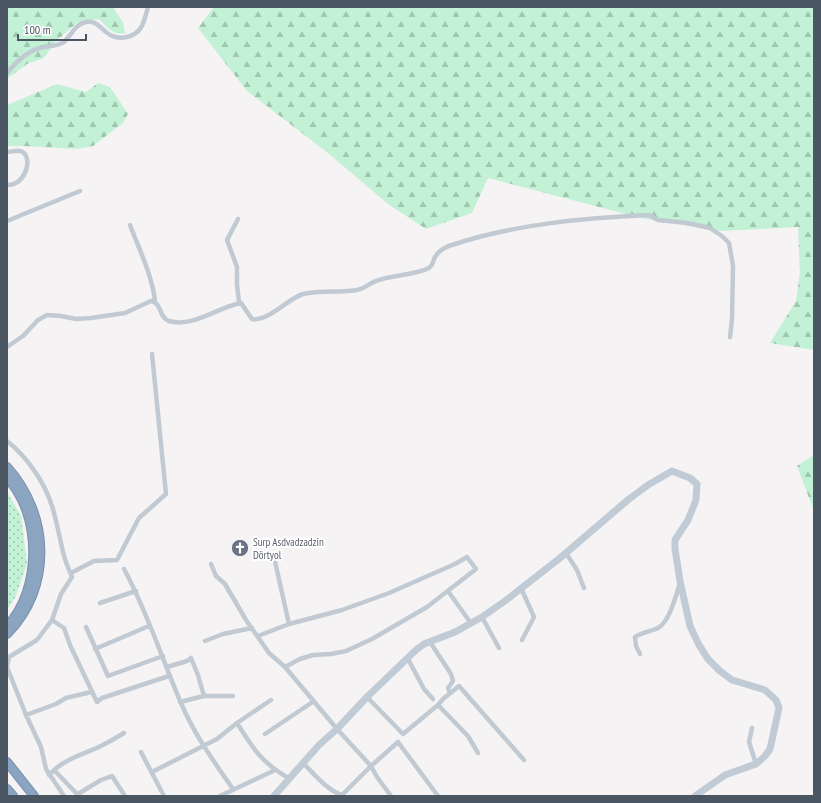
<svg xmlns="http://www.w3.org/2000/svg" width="821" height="803" font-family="'PT Sans Narrow',sans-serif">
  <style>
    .grass { fill: url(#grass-dots) }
    .forest { fill: url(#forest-firs) }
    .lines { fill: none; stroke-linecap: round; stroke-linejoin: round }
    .highway-casing { stroke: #7690ad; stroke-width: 10 }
    .street { stroke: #c1cad2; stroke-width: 4.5 }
    .secondary { stroke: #c1cbd6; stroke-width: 7 }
    .highway { stroke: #8ba5c1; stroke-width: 8 }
    .labels { text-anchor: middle; stroke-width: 4; stroke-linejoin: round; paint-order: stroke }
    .worship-label { font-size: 11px; fill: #5b616d; stroke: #fff; text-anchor: start }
  </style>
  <defs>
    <pattern id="grass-dots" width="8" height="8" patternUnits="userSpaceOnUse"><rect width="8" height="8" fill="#c3f1d5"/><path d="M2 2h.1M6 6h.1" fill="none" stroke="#a0c6b0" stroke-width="1.8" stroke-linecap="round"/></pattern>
    <pattern id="forest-firs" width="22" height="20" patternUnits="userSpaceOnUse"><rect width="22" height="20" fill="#c3f1d5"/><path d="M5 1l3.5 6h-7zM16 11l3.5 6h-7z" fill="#a0c6b0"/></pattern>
  </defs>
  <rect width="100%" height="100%" fill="#f5f3f3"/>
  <path class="grass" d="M7,492L21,516L27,563L16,596L7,610Z"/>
  <path class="forest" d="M7,7H113L123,22L125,33C113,36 107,27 99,19L77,23L56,41L44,58L27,64L7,79Z
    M214,7H814V350L770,343L796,301L800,272L798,227L722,231L641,218L488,178L472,213L426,229L388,204L328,153L247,91L198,28Z
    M98,83L110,87L128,114L123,123L93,146L77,149L23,146H7V105L57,84L86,92Z
    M814,455V511L797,466Z"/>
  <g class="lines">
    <defs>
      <path id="highway" d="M7,467C50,515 53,587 7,634
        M7,478C42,514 42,590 7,626
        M7,762L34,796
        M7,789L13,796"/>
    </defs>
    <use href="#highway" class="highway-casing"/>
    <path class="street" d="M7,73C16,62 28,50 43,47C51,45 57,47 64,42C71,36 75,24 86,22C102,19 104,42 127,37C143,33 144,21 148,7
      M7,152C11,152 16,150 20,151C34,154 27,186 7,185
      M238,219L227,240L237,267V285L239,302L241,303
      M7,221L80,191
      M130,225C139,249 152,275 155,301
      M7,347L23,336L38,320L47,315L61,316L76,319L91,318L125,313L151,301C162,303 159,318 169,321C193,328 218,307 241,303L252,319C268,322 287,299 303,294C321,290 340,293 357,290C364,289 370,283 376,281C391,275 416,275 429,268C433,265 433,261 435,257C439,250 447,246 455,244C517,224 584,218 649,215L658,220L687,223L710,228L722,236L729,243L733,266L732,319L730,337
      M7,441C27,457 44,481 52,506C57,522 60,540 64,556C66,563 69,570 72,577L61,594L52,620L37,640L9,657L7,667L26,715L41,747L46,769L64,796
      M566,553L577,570L584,588
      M274,557L289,624
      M211,564L216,576L225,584L246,620L269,653L285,667L337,729L371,766L377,777L391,796
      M124,569C147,611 162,659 181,703C194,734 214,762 233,789
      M71,573L94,561L117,560L139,518L166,494L152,354
      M521,588L534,617L522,640
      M448,591L470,622
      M100,603L136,591
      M482,617L499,648
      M52,620L64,628L70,645L97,702L102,698L169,676
      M86,627L108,676L163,656
      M258,636L289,624L342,610L389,593L455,564L467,557L476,569L427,607L372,639L346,651L331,654L313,655L300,659L285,667
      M205,641L223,634L252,628
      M430,642L451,674L453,681L448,688L450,693
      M95,649L149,626
      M640,654L636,646L635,637C642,632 650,632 658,628C670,621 676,595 680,583
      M408,659L424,689L433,699
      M167,667L187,661L191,658L198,675L204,696
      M367,697L403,734L438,705L443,699L459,686L524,760
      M180,702L204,696H233
      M438,705L468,736L478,753
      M26,715L56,704L66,698L91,692
      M237,723C254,750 261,762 290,779
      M752,728L749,742L756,764
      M265,734L314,701
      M141,752L164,796
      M303,763C316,776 326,789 343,796
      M54,770L79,796
      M152,772L217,739L237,723L271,700
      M49,775C62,760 81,755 99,747C107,743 116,738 124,733
      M78,794L101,780L112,776L125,796
      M342,795L371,766L398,742L438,796
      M220,796L275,770"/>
    <path class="secondary" d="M274,796L319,745L337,729L367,697L416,650L424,644L455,632L482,617L505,601L560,558L629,499L648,485L672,471L690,478L697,484L696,500L688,520L675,540V549L680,581L690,626L699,645L708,659L720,671L732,680L765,690L776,700L779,708L770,749L765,756L756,764L725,775L695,796"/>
    <use href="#highway" class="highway"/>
  </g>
  <defs>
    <symbol id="church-disc" viewBox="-11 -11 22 22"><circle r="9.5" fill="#6b7280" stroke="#fff"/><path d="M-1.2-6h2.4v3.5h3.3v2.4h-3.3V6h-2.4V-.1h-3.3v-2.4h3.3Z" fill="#fff"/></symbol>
  </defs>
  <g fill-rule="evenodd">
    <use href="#church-disc" x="230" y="538" width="20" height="20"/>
  </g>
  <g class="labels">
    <g class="worship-label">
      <text x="253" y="546">Surp Asdvadzadzin<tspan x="253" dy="13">Dörtyol</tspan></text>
    </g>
  </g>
  <rect width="821" height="803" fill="none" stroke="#4a5661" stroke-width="16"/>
  <path d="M18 34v6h68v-6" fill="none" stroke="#4a5661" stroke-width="2"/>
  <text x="24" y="34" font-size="12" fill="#4a5661" stroke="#ffffff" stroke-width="3" paint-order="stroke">100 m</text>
</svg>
